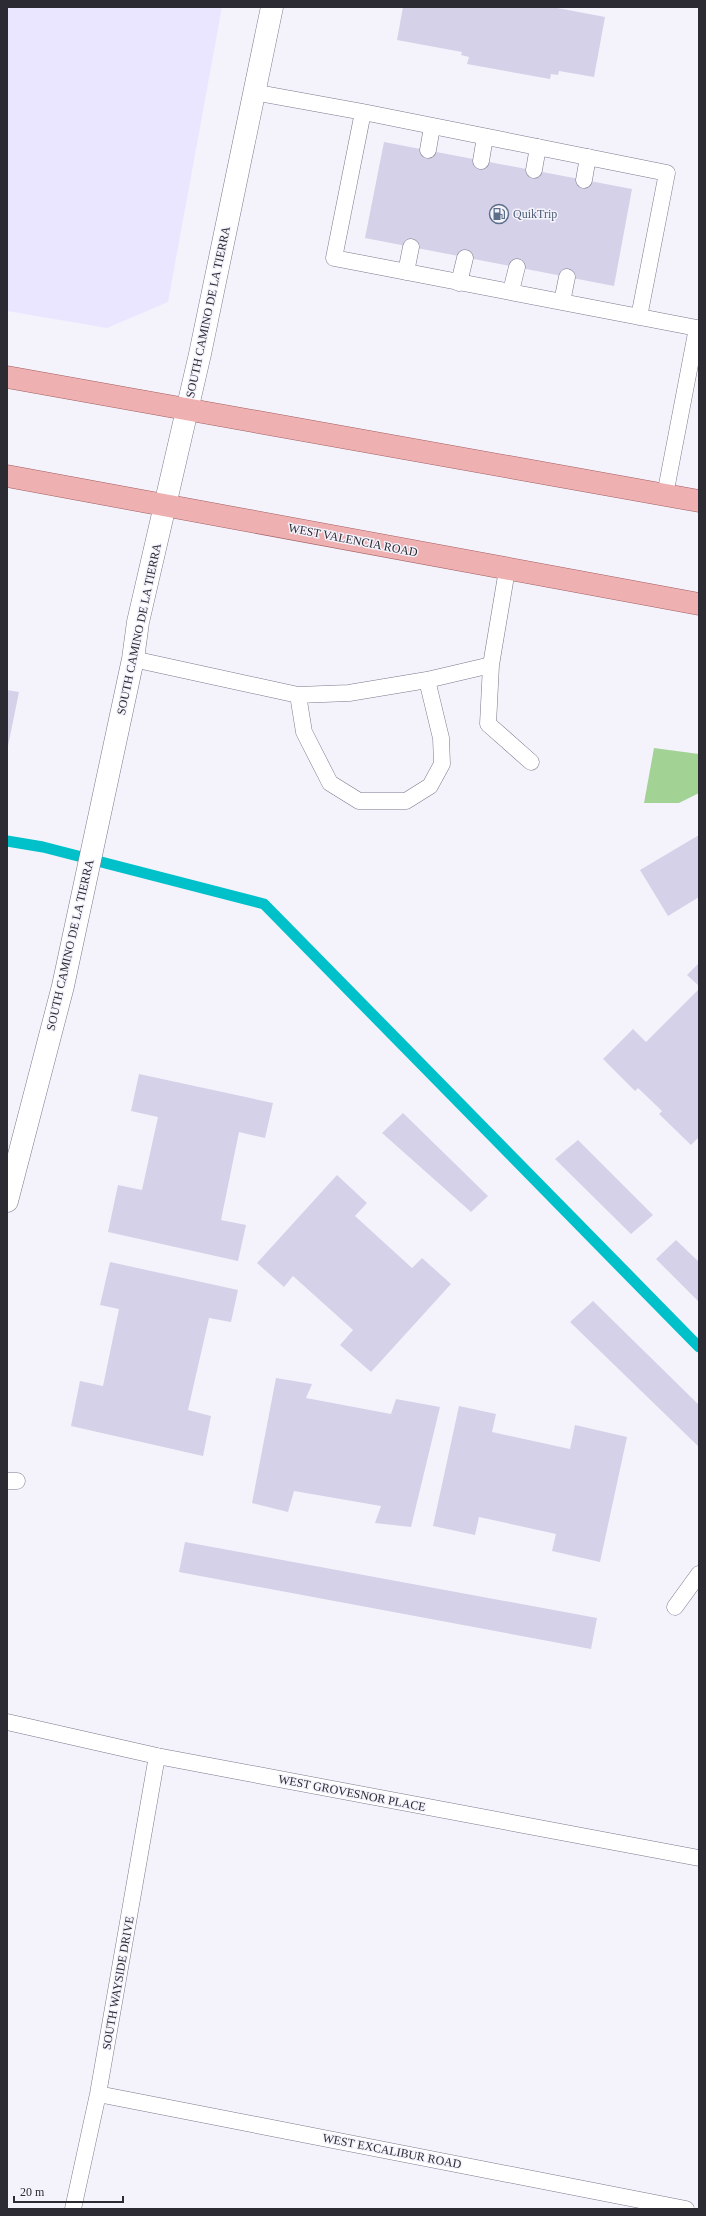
<svg xmlns="http://www.w3.org/2000/svg" width="706" height="2216" font-family="Georgia,serif">
  <style>
    .built { fill: #eae6ff }
    .green { fill: #a3d394 }
    .lines { fill: none; stroke-linecap: round; stroke-linejoin: round }
    .stream { stroke: #00c0ca; stroke-width: 11 }
    .building { fill: #d5d1e8 }
    .service-casing { stroke: #7b788c; stroke-width: 17 }
    .tertiary-casing { stroke: #7b788c; stroke-width: 23 }
    .primary-casing { stroke: #a35f62; stroke-width: 23 }
    .service { stroke: #fff; stroke-width: 16 }
    .tertiary { stroke: #fff; stroke-width: 22 }
    .primary { stroke: #eeb0b0; stroke-width: 22 }
    .labels { text-anchor: middle; stroke-width: 3; stroke-linejoin: round; paint-order: stroke }
    .service-label { font-size: 12px; fill: #4e5e75; stroke: #f4f3fc; text-anchor: start }
    .street-label { font-size: 12px; fill: #2c2a33; stroke: #f4f3fc }
  </style>
  <rect width="100%" height="100%" fill="#f4f3fc"/>
  <path class="built" d="M7,7H222L168,302L107,328L7,311Z"/>
  <path class="green" d="M654,748L699,754V793L679,803H644Z"/>
  <g class="lines">
    <path class="stream" d="M7,841L43,847L264,904L699,1347"/>
  </g>
  <path class="building" d="M403,7H552L605,17L594,77L559,71L558,75L551,74L550,79L467,64L469,57L461,55L462,52L397,40Z
    M384,142L632,189L614,286L365,238Z
    M7,690L19,692L8,746H7Z
    M699,835V897L668,916L640,870Z
    M699,963V986L687,975Z
    M699,989V1137L691,1145L659,1114L662,1111L638,1088L635,1091L603,1059L633,1029L646,1042Z
    M139,1074L273,1103L265,1138L239,1132L221,1220L246,1225L238,1261L108,1232L118,1185L142,1190L158,1117L131,1111Z
    M403,1113L488,1196L471,1212L382,1133Z
    M578,1140L653,1215L631,1234L555,1159Z
    M337,1175L367,1203L355,1216L412,1268L422,1258L451,1284L371,1372L340,1345L353,1330L293,1276L284,1287L257,1263Z
    M676,1240L699,1262V1302L656,1259Z
    M110,1262L238,1290L231,1322L209,1318L188,1410L211,1416L203,1456L71,1426L80,1381L103,1386L119,1309L100,1305Z
    M593,1301L699,1405V1447L570,1322Z
    M276,1378L312,1384L306,1398L391,1414L396,1399L440,1407L411,1527L375,1523L381,1506L294,1491L288,1512L252,1503Z
    M459,1406L496,1414L492,1432L570,1449L575,1425L627,1437L600,1562L552,1551L556,1534L479,1517L475,1535L433,1526Z
    M185,1542L597,1618L591,1649L179,1572Z"/>
  <g class="lines">
    <defs>
      <path id="service" d="M253,92L363,112L667,173L639,317
        M363,112L334,258L697,328L665,495
        M428,150L432,127
        M481,161L485,137
        M534,170L538,147
        M584,180L588,157
        M406,272L411,247
        M459,283L465,258
        M511,291L517,267
        M562,302L567,277
        M507,570L491,665L488,724L531,762
        M133,659L298,695L349,693L427,680L491,665
        M298,695L304,732L330,783L359,801H406L430,786L442,764L441,738L427,680
        M7,1481H17
        M675,1607L699,1574
        M7,1722L157,1756L699,1858
        M98,2094L686,2209
        M73,2209L98,2094L157,1756"/>
      <path id="tertiary" d="M7,1201L63,986L133,659L138,622L200,354L272,7"/>
      <path id="primary" d="M7,377L699,501
        M7,476L699,604"/>
    </defs>
    <use href="#service" class="service-casing"/>
    <use href="#tertiary" class="tertiary-casing"/>
    <use href="#primary" class="primary-casing"/>
    <use href="#service" class="service"/>
    <use href="#tertiary" class="tertiary"/>
    <use href="#primary" class="primary"/>
  </g>
  <defs>
    <symbol id="fuel-ring" viewBox="-11 -11 22 22"><circle r="9.5" fill="#f4f3fc" stroke="#5c6f8a" stroke-width="1.5"/><path d="M-5.5-6h7V0h2V4h1.3V-2.5L3-4.5l.8-.8L6-3V5H2.5V1h-1V6h-7ZM-4.2-4.7v3.2H.2V-4.7Z" fill="#5c6f8a"/></symbol>
  </defs>
  <g fill-rule="evenodd">
    <use href="#fuel-ring" x="488" y="203" width="22" height="22"/>
  </g>
  <g class="labels">
    <g class="service-label">
      <text x="513" y="218">QuikTrip</text>
    </g>
    <g class="street-label">
      <text transform="translate(208 312) rotate(-78)" y="4">SOUTH CAMINO DE LA TIERRA</text>
      <text transform="translate(353 540) rotate(11)" y="4">WEST VALENCIA ROAD</text>
      <text transform="translate(139 629) rotate(-78)" y="4">SOUTH CAMINO DE LA TIERRA</text>
      <text transform="translate(70 945) rotate(-77)" y="4">SOUTH CAMINO DE LA TIERRA</text>
      <text transform="translate(352 1793) rotate(11)" y="4">WEST GROVESNOR PLACE</text>
      <text transform="translate(118 1983) rotate(-80)" y="4">SOUTH WAYSIDE DRIVE</text>
      <text transform="translate(392 2151) rotate(11)" y="4">WEST EXCALIBUR ROAD</text>
    </g>
  </g>
  <rect width="706" height="2216" fill="none" stroke="#2c2a33" stroke-width="16"/>
  <path d="M14 2196v6h109v-6" fill="none" stroke="#2c2a33" stroke-width="2"/>
  <text x="20" y="2196" font-size="12" fill="#2c2a33" stroke="#f4f3fc" stroke-width="3" paint-order="stroke">20 m</text>
</svg>
